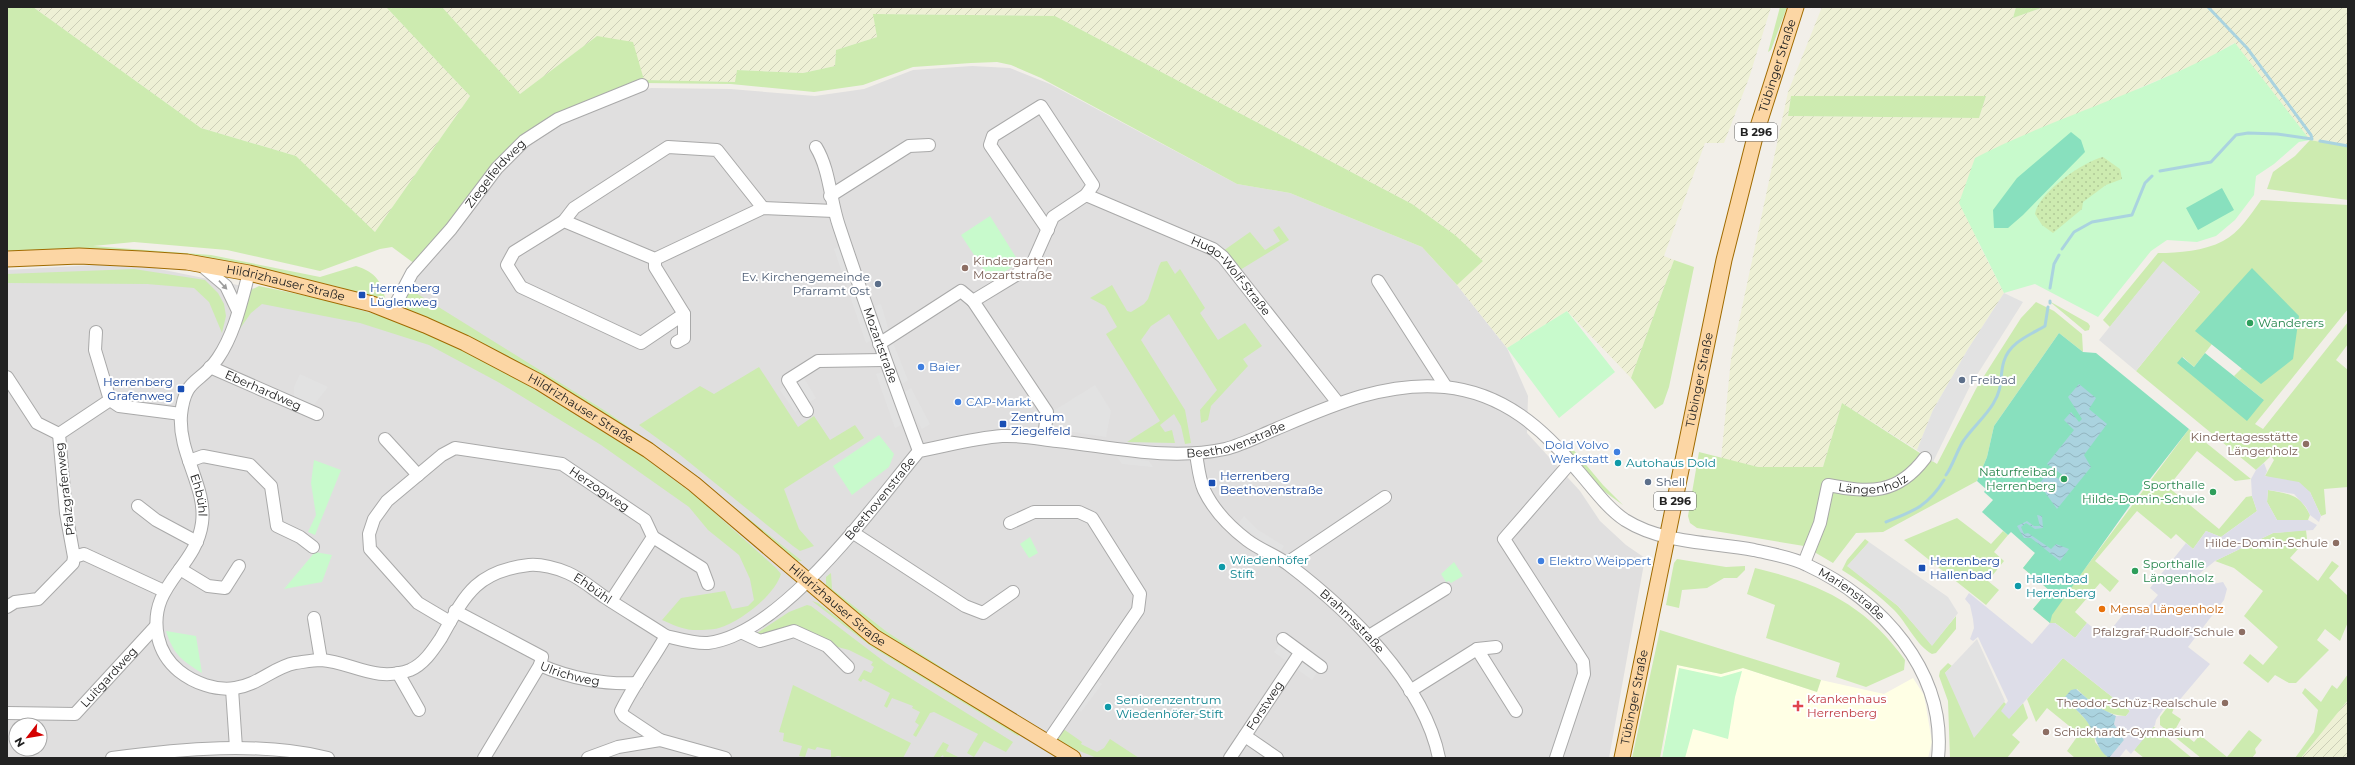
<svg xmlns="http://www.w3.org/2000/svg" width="2355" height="765" font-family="Montserrat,sans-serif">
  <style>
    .residential { fill: #e0dfdf; fill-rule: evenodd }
    .education { fill: #ffffe5 }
    .farmland { fill: url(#farmland-furrows); fill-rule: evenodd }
    .grass { fill: #cdebb0; fill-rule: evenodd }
    .park { fill: #c8facc }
    .garden { fill: url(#garden-dots) }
    .pitch { fill: #88e0be }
    .parking { fill: #e2e2e2 }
    .plaza { fill: #dddde8 }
    .water { fill: url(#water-waves) }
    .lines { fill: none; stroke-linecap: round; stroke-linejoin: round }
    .stream { stroke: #aad3df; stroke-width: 3 }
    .minor-casing { stroke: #a9a9a9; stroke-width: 14 }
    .major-casing { stroke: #a06b00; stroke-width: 17 }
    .minor { stroke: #fff; stroke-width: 12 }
    .major { stroke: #fcd6a4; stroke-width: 15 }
    .oneway { fill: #9c9c9c }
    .education-dot { fill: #8d6e63; stroke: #fff; stroke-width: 1.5 }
    .service-dot { fill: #5c6f8a; stroke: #fff; stroke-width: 1.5 }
    .transit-dot { fill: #1a4fb4; stroke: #fff; stroke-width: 1.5 }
    .leisure-dot { fill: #2e9e5b; stroke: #fff; stroke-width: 1.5 }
    .shop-dot { fill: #3f7fe0; stroke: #fff; stroke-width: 1.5 }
    .culture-dot { fill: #0f9aa8; stroke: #fff; stroke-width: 1.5 }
    .food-dot { fill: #e8710a; stroke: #fff; stroke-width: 1.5 }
    .health-dot { fill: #e0444e; stroke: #fff; stroke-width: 1.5 }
    .labels { text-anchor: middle; stroke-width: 4; stroke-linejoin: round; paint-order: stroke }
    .shield { fill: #fff; stroke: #646464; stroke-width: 1 }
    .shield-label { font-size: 11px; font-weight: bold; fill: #222 }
    .street-label { font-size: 12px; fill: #222; stroke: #fff }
    .education-label { font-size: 12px; fill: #785e54; stroke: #fff; text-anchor: end }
    .service-label { font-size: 12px; fill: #4e5e75; stroke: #fff; text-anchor: start }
    .transit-label { font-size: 12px; fill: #164399; stroke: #fff; text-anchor: start }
    .leisure-label { font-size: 12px; fill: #27864d; stroke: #fff; text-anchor: start }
    .shop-label { font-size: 12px; fill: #366cbe; stroke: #fff; text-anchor: start }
    .culture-label { font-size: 12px; fill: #0d838f; stroke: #fff; text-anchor: start }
    .food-label { font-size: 12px; fill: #c56008; stroke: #fff; text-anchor: start }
    .health-label { font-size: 12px; fill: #be3a42; stroke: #fff; text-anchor: start }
  </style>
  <defs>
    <pattern id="farmland-furrows" width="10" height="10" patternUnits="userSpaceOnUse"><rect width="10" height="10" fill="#eef0d5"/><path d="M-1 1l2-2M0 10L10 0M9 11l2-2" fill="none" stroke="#ccceb7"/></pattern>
    <pattern id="garden-dots" width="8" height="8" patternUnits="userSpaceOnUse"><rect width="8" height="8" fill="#cdebb0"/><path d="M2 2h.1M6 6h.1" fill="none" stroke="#b0c997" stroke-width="1.8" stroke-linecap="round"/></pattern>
    <pattern id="water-waves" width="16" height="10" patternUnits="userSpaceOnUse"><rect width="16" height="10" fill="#aad3df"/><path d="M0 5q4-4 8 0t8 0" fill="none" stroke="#92b5bf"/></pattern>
  </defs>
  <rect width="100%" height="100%" fill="#f2efe9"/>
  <path class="residential" d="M972,66L1010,68L1050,84L1237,184L1290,193L1422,247L1457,285L1507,348L1528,396L1527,433L1580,491L1600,521L1626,545L1645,558L1609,758H7V270L130,263L393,317L408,283L498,171L525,144L564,120L629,94L651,88L730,89L815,96L864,89L913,70ZM16,725H40V749H16Z"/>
  <path class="education" d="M1677,665L1721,674L1743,668L1817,692L1821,680L1884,694L1913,678L1924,695L1932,742L1928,758H1662Z"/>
  <path class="farmland" d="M33,7H386L470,96L375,232L296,156L201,128Z
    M442,7H1771L1749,78L1724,143H1705L1664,256L1674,260L1631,378L1567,311L1507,348L1457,285L1483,261L1455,235L1412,204L1055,16L874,14L877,37L836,50L835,66L803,73L737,70L736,82L644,80L597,36L520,94Z
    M1822,7H2016L2013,18L2044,7H2348V147L2310,140L2234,43L2204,61L2137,89L1977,240L2004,293L1968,349L1933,410L1917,450L1842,403L1823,467H1758L1721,459L1731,359L1788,92ZM1791,96H1986L1979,118L1788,116Z
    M2348,700V758H2301L2319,735Z"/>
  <path class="grass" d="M7,7H33L201,128L296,156L375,232L470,96L386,7H442L520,94L597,36L633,42L644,80L735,82L737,70L803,73L835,66L836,50L877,37L873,14L1055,16L1412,204L1455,235L1483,261L1457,285L1422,247L1290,193L1237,184L1041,78L1011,65L997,62L971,63L913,67L863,85L814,92L731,84L643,83L521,140L415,264L392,247L380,249L320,271L227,250L134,242L93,246L211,255L320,277L356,266C376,272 383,283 386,303L339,287L255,267L7,253Z
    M1780,7H1787L1771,50L1768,52Z
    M2016,7H2044L2013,18Z
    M1791,96H1986L1979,118L1788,116Z
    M2310,140L2348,147V200L2267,189L2273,172L2295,156Z
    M2261,200L2348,205V309L2255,424L2263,429L2348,322V344L2336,360L2348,370V487L2324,489L2326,514L2321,516L2310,492L2265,476L2274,460L2271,456L2256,470L2136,371L2200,292L2163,262L2110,327L2103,320L2158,253C2179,253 2204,251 2223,241C2239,233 2251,214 2261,200ZM2196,331L2261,383L2242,368L2234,376L2264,400L2178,363L2183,357L2194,367L2212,344Z
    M1279,226L1289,240L1240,270L1223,251L1250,232L1265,250L1280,241L1273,230Z
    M1674,260L1694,267L1669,387L1663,404L1655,409L1631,378Z
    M1167,261L1175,274L1180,269L1205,308L1200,313L1218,340L1245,323L1262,346L1243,359L1248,366L1211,406L1208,420L1201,423L1200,410L1217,390L1169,314L1151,326L1141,340L1185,410L1191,443L1185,444L1181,426L1174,414L1160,425L1165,432L1172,430L1175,443L1127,442L1160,421L1106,334L1117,327L1105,306L1090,298L1112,285L1127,311L1131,312L1144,304L1148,299L1159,266L1161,262Z
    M134,269L205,280L218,293L224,304L226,316L222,333L209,302L194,288L147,284L7,283V274Z
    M259,286L326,300L398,321L462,349L509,374L642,456L697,497L776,568L781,574C775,595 740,622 719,628C712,630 700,630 692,630C682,629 671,624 662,620L681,598L725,591L732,609L748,606L754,600L750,579L739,555L708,530L689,507L601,445L498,382L429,345L360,323L262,304L251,313L239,330L249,291Z
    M408,288L607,412L666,453L802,561H796L703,487L402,310L400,305Z
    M2049,301L2088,323L2090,326L2089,330L2085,331Z
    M2036,302L2054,311L2082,334L2083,352L2059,333L1994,426L1987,457L1977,481L1883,532L1856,533L1833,563L1804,546L1697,528L1690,523L1688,516L1699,452L1758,467H1823L1842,403L1937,464L1977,387L2021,318Z
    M759,367L798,427L814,416L830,440L855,425L864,438L784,489L799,529L814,546L800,551L793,546L679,454L639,425L700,386L714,394Z
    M2189,429L2251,479L2235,481L2197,451L2168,487L2219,529L2246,497L2252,496L2257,511L2221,537L2206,531L2193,549L2176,534L2171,539L2137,511L2095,561L2119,581L2110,592L2100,583L2075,612L2087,623L2075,638L2055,623H2050L2033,609L2049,590L2023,568L2035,553L2072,586Z
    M1571,447L1603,485L1623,505L1598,487L1567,450Z
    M2268,490C2289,494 2300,494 2310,515L2308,520H2277L2267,502Z
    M1957,518L1991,544L2003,531L2008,535L1994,552L2004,561L1988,581L1999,590L1986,605L1904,540Z
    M2306,530L2307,539L2290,558L2318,581L2332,561L2339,566L2329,578L2348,596V622L2340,641L2325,629L2317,640L2329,650L2296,683H2289L2275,675L2268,683L2243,663L2250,654L2263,665L2278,647L2244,616L2263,591L2234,568L2215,561L2273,533Z
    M1865,539L1869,542L1848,566L1898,606L1932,645L1956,616V629L1936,653L1932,654C1916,645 1907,623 1894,610C1878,594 1861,582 1842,570L1847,560Z
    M1677,559L1726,567L1745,566V570L1737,578H1724L1707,588L1682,590L1679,608L1666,605L1674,563Z
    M1755,568C1819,583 1866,605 1905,660L1904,670L1866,687L1836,677L1840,663L1766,638L1775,605L1747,594Z
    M831,573L832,589L887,632L978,691L977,694L891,642L826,587V577Z
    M812,601L818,603L869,642L1020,734L1018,736L872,647Z
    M807,605L811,606L886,663L1013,742L1006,752L984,741L974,757L967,753L978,734L934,712L930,713L916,737L913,735L919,725L915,722L920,712L912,708L913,706L892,698L887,708L884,706L890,693L863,679L861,682L858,680L864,670L871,673L874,667L871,665L873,662L849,650L834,646L819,638L760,636L757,633L789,612Z
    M1660,630L1821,680L1817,692L1743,668L1721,674L1677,665L1660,758H1632Z
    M2063,658L2130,711L2126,716C2106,716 2090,702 2077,689L2067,700L2088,722L2094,734L2095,742L2108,758H2075L2067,751L2079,734L2047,708L2036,722L2027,699Z
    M1948,663L1952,666L1945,673L2003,701L2008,706L2009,718L2023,703L2028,718L2012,735L2020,742L2007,758H1950L1948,701L1939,676L1940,671Z
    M2348,674V700L2301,758H2295L2314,732L2318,710L2302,693L2305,688L2321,702L2332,685L2337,689Z
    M793,685L911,743L903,758H846L838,756L831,758V750L817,747L815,750L808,748L805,757L799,756L802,746L783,741L784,733L779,732Z
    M2172,701L2176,703L2172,713L2181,719L2176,728L2194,742L2200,735L2227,757L2249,730L2262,740L2255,749L2256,753L2252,758H2201L2160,725V717Z
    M2153,726L2192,758H2144L2134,750Z
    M1062,728L1082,742L1081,744L1097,752L1104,748L1110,739L1139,758H1097L1057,742L1055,736Z
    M943,742L949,745L946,751L960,758H944L943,755L939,758H933Z"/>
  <path class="park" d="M2235,43L2310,140L2299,142L2274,164L2256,176L2254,195L2235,220L2216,236L2197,242L2167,240L2151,251L2098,317L2035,284L2004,293L1959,203L1975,158C2059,115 2152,90 2235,43Z
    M990,216L1019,262L991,281L961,235Z
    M1567,311L1615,372L1559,418L1507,348Z
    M879,435L894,454L889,467L852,495L833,466Z
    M314,460L341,470L315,535L308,532L316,515L311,483Z
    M1030,537L1038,553L1029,558L1020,544Z
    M315,552L332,555L322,582L284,589Z
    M1454,562L1463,576L1451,583L1449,581L1446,582L1441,574Z
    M166,631L196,636L202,673C181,660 174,655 166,631Z
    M1679,668L1721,677L1742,671L1735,697L1728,739L1693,729L1685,758H1662Z"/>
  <path class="garden" d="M2103,157L2120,169L2122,179L2106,185L2083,202L2082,209L2053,233L2042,225L2035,214C2038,193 2084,161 2103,157Z"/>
  <path class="pitch" d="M2071,132L2081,140L2085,152L2023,215L2008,228H1994L1993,210L2017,178Z
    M2222,188L2234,210L2198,230L2186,208Z
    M2252,268L2299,316L2293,359L2261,384L2195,331Z
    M2059,333L2083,352L2096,353L2189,429L2136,497L2052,615L2050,623L2033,609L2049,590L2023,568L2035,553L2011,532L2008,535L1982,512L1993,500L1984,492L1986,489L1977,481L1987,457L1994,426Z
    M2205,353L2264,400L2247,421L2177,363L2182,357L2194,367Z"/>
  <path class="parking" d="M841,246L873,340L866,343L834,249Z
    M2163,261L2200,292L2136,371L2099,340Z
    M2004,293L2023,302L1970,386L1933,462L1917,450L1933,410L1968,349Z
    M881,304L889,331L883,334L875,306Z
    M893,343L908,380L902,384L887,345Z
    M883,372L901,425L895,428L876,374Z
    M300,374L328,387L312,407L294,398V387Z
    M802,375L816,398L795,412L780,390Z
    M1095,385L1111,411L1106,437L1061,430L1050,413Z
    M911,388L930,424L922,429L912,412L905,392Z
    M1117,457L1149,461L1153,467L1122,464Z
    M1244,516L1258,530L1284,546L1280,553L1238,524Z
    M1869,542L1948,597L1958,613L1932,646L1898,606L1847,566Z
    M1283,639L1321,667L1312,680L1274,652Z
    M1977,639L2005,701L1974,738L1945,673Z
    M1096,680L1102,684L1081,712L1076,708Z"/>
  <path class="plaza" d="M2264,463L2267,471L2265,476L2299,482L2310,492L2321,516L2319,522L2310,515L2306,507L2294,494L2268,490L2267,502L2277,520H2308L2317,525L2313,530L2273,533L2215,561L2200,573L2201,579L2207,585L2223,582L2227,589L2224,600L2188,647L2210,664L2177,703L2171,698L2156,720L2155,725L2131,754L2126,749L2119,758H2109L2124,740L2114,724L2116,716H2126L2130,711L2063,658L2009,719L2001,711L2008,701L1978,637L1973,641L1970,639L1974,628L1973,619L1970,605L1965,599L1969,593L2032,644L2050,623H2055L2075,638L2087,623L2105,637L2129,607L2140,616L2158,595L2150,588L2186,543L2193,549L2206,531L2221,537L2257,511L2252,496L2251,479L2256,470Z"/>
  <path class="water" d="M2079,384L2096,398L2089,409L2107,424L2084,455L2091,467L2057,509L2039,484L2047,474L2062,480L2064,476L2047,464L2074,430L2064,420L2071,412L2079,422L2082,419L2068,397Z
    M2037,515L2042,516L2043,528L2035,529L2026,523L2021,527L2024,534L2028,533L2051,549L2056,544L2069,549L2060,561L2031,538H2024L2017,526L2027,521L2034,526H2040Z
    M2076,689L2096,706L2116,716L2114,724L2124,740L2109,758C2095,748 2097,736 2088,723C2082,713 2071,707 2065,697L2071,690Z"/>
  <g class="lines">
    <path class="stream" d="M2320,141L2348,146
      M2160,171L2211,162L2236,135L2248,133L2277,134L2312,139L2311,135L2247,48L2208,7
      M2062,249L2074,232L2092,222L2132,215L2145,183L2152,176
      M2050,288L2054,264L2059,255
      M2050,301V303
      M1946,475C1953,465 1958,448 1964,440C1973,427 1985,417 1993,404C2004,387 1999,376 2004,361C2010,342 2030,335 2045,326L2048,307
      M1886,522C1914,511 1928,506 1944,480"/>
    <defs>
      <g id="minor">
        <path id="s1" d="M816,147C830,170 830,200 839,226C864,301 891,376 919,451"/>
        <path d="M830,196L909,146L929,145"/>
        <path d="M564,221L574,208L668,147L717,150L763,208"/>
        <path d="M1048,230L990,145L993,136L1041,106L1093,185L1086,195"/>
        <path d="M655,259V267L684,314V338L677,342"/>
        <path d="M201,265L226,286L238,311"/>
        <path id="s2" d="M249,273C241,302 235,333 218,358C200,385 185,376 181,415C178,454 207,487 202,523C196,569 147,585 158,637C161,651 168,662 179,671C194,683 216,691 235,688C258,685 274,667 295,663C303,662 313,660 321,660C352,662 375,683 410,670C424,664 433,650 441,638C465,595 476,571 529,565C541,564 557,568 568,573C582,579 594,590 606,598C626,611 646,623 666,636C679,639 695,644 708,643C782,634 873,506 919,451C946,446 974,438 1002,436C1020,435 1039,439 1057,441C1113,447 1169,461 1225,449C1242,445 1259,436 1276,429C1330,406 1385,381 1445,387C1503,393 1543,428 1579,472C1593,488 1607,508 1625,520C1663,544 1712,542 1754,550C1771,554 1792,557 1807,565C1881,599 1947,672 1938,758"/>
        <path d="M1378,281L1446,387"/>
        <path id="s3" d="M392,311L412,273L451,229L497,168L524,141L558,119L642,85"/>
        <path d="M684,314L641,343L521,287L507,265L514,252L564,221L655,259L763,208L834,211"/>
        <path d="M96,332L95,350L110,400"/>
        <path d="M879,344L961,291L973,301"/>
        <path id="s4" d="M210,367L317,414"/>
        <path d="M7,377L37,423L59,434"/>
        <path d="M807,411L788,380L818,361L884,360"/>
        <path d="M385,439L418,475"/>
        <path id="s5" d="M1044,439L1047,412L973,301L1026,269H1030L1053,217L1086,195L1213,249L1223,257L1338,403"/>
        <path id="s6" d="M1196,454C1198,465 1199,479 1204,490C1213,509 1230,527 1247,540C1260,550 1276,555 1289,565C1348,610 1424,682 1439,758"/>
        <path d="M189,461L203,456L250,465L271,486L277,526L300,537L313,547"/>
        <path d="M138,506L156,520L197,542"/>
        <path d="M1010,523L1034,512H1079L1092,518L1140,594L1138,610L1047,743"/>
        <path d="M852,532L965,606L983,613L1013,592"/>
        <path d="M653,537L702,568L708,584"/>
        <path d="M1287,563L1385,497"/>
        <path id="s7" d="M1804,563L1820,523L1828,485C1870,493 1897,495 1925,458"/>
        <path d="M180,569L208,586L225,588L239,566"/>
        <path d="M164,591L84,554L74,557L66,513L59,434L110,400L119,406L181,414"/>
        <path d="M7,607L15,602L38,599L73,563L74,557"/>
        <path d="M455,611L542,657L540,665"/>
        <path d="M314,618L321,660"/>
        <path id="s8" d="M450,622L418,603L370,549L369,534L374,519L387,501L442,455L455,448L562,464L645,520L653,537L611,601"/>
        <path d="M743,633L760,641L794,631L827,646L848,667"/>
        <path d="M666,636C652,661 634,684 621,711L624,716L660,740L725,758"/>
        <path d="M1369,636L1445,589"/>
        <path d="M1283,639L1321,667"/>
        <path d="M1477,649L1496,647"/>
        <path d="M398,673L419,710"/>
        <path d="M232,689L236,748"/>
        <path d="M1410,691L1477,649L1516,711"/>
        <path id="s9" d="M7,713L75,714L156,626"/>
        <path d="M1245,736L1277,758"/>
        <path d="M112,758C179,749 261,741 328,758"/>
        <path id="s10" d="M484,758L540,665C569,678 605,685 637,683"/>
        <path d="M588,758L618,747L660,740"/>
        <path id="s11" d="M1230,758L1300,653"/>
        <path d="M1556,758L1584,674L1583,662L1504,539L1571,462"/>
      </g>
      <g id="major">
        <path id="s12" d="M7,259L79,256L142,259L187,262L249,273L372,304L425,325L465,343L539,382L648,450L694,484L874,637L1073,758"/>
        <path id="s13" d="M1622,758L1724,260L1756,133L1796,7"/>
      </g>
    </defs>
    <use href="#minor" class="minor-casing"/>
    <use href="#major" class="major-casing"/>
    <use href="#minor" class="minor"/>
    <use href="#major" class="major"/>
  </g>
  <defs><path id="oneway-solid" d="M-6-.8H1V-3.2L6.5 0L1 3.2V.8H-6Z"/></defs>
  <use class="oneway" href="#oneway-solid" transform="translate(223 285) rotate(47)"/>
  <g class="education-dot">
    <circle cx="965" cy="268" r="4"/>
    <circle cx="2306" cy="444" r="4"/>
    <circle cx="2336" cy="543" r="4"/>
    <circle cx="2242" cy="632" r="4"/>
    <circle cx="2225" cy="703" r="4"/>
    <circle cx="2046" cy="732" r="4"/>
  </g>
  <g class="service-dot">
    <circle cx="878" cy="284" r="4"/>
    <circle cx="1962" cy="380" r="4"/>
    <circle cx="1648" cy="482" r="4"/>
  </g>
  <g class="transit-dot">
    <rect x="358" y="291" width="8" height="8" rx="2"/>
    <rect x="177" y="385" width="8" height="8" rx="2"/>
    <rect x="999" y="420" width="8" height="8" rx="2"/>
    <rect x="1208" y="479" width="8" height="8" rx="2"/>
    <rect x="1918" y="564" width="8" height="8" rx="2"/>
  </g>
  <g class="leisure-dot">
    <circle cx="2250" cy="323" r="4"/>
    <circle cx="2064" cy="479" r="4"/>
    <circle cx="2213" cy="492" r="4"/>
    <circle cx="2135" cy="571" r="4"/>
  </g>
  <g class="shop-dot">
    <circle cx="921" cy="367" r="4"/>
    <circle cx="958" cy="402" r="4"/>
    <circle cx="1617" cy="452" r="4"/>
    <circle cx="1541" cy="561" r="4"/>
  </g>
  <g class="culture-dot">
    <circle cx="1618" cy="463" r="4"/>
    <circle cx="1222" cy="567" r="4"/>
    <circle cx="2018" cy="586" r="4"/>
    <circle cx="1108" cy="707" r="4"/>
  </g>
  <circle class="food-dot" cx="2102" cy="609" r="4"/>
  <path class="health-dot" d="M1796 700h4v4h4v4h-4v4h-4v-4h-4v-4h4z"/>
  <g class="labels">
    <g class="shield">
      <rect x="1735" y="123" width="42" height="18" rx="3"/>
      <rect x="1654" y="492" width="42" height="18" rx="3"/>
    </g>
    <g class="shield-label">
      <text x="1756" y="136">B 296</text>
      <text x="1675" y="505">B 296</text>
    </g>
    <g class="street-label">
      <text dy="4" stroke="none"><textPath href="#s13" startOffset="710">Tübinger Straße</textPath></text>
      <text dy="4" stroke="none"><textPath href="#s3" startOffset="173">Ziegelfeldweg</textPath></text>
      <text dy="4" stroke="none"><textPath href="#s5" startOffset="492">Hugo-Wolf-Straße</textPath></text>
      <text dy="4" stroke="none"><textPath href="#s12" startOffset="281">Hildrizhauser Straße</textPath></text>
      <text dy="4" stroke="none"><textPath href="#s1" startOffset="209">Mozartstraße</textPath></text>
      <text dy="4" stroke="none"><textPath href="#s13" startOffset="386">Tübinger Straße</textPath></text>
      <text dy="4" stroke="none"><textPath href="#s4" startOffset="58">Eberhardweg</textPath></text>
      <text dy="4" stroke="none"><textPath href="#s12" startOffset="604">Hildrizhauser Straße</textPath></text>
      <text dy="4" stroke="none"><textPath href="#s2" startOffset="1659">Beethovenstraße</textPath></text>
      <text dy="4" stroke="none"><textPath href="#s7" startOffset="128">Längenholz</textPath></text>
      <text transform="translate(65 489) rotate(-97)" y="4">Pfalzgrafenweg</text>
      <text dy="4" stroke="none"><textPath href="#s8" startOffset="402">Herzogweg</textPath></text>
      <text dy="4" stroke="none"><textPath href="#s2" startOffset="244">Ehbühl</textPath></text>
      <text dy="4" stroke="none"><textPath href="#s2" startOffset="1276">Beethovenstraße</textPath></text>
      <text dy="4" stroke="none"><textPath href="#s2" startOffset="917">Ehbühl</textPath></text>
      <text dy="4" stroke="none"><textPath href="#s2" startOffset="2349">Marienstraße</textPath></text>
      <text dy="4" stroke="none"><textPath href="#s12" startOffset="928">Hildrizhauser Straße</textPath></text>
      <text dy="4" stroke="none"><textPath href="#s6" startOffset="237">Brahmsstraße</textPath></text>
      <text dy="4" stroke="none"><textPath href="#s10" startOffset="140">Ulrichweg</textPath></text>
      <text dy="4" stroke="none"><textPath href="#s9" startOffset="118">Luitgardweg</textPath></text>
      <text dy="4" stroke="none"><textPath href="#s13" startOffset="62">Tübinger Straße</textPath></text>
      <text dy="4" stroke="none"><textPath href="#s11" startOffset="63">Forstweg</textPath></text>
    </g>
    <g class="education-label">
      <text x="973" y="265" text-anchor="start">Kindergarten<tspan x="973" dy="14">Mozartstraße</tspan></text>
      <text x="2298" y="441">Kindertagesstätte<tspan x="2298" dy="14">Längenholz</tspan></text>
      <text x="2328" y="547">Hilde-Domin-Schule</text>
      <text x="2234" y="636">Pfalzgraf-Rudolf-Schule</text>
      <text x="2217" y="707">Theodor-Schüz-Realschule</text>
      <text x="2054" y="736" text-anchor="start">Schickhardt-Gymnasium</text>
    </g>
    <g class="service-label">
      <text x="870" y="281" text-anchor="end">Ev. Kirchengemeinde<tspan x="870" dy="14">Pfarramt Ost</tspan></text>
      <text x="1970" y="384">Freibad</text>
      <text x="1656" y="486">Shell</text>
    </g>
    <g class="transit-label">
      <text x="370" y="292">Herrenberg<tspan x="370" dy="14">Lüglenweg</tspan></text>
      <text x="173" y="386" text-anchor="end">Herrenberg<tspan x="173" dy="14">Grafenweg</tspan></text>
      <text x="1011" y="421">Zentrum<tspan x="1011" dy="14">Ziegelfeld</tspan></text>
      <text x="1220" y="480">Herrenberg<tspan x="1220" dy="14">Beethovenstraße</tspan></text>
      <text x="1930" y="565">Herrenberg<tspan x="1930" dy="14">Hallenbad</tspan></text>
    </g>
    <g class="leisure-label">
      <text x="2258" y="327">Wanderers</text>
      <text x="2056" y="476" text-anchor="end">Naturfreibad<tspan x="2056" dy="14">Herrenberg</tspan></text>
      <text x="2205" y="489" text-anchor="end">Sporthalle<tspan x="2205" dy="14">Hilde-Domin-Schule</tspan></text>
      <text x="2143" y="568">Sporthalle<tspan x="2143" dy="14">Längenholz</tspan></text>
    </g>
    <g class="shop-label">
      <text x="929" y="371">Baier</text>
      <text x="966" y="406">CAP-Markt</text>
      <text x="1609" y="449" text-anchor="end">Dold Volvo<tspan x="1609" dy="14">Werkstatt</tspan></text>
      <text x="1549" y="565">Elektro Weippert</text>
    </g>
    <g class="culture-label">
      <text x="1626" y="467">Autohaus Dold</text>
      <text x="1230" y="564">Wiedenhöfer<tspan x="1230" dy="14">Stift</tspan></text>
      <text x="2026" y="583">Hallenbad<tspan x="2026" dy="14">Herrenberg</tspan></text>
      <text x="1116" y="704">Seniorenzentrum<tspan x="1116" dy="14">Wiedenhöfer-Stift</tspan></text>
    </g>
    <g class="food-label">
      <text x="2110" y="613">Mensa Längenholz</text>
    </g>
    <g class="health-label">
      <text x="1807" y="703">Krankenhaus<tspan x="1807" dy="14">Herrenberg</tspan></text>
    </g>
  </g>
  <rect width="2355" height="765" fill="none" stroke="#222222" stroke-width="16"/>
  <g transform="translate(28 737) rotate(239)"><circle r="19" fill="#ffffff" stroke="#a7a7a7"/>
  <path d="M0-3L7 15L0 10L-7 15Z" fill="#d40000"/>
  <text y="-6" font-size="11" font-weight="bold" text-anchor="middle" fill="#222222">N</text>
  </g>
</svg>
